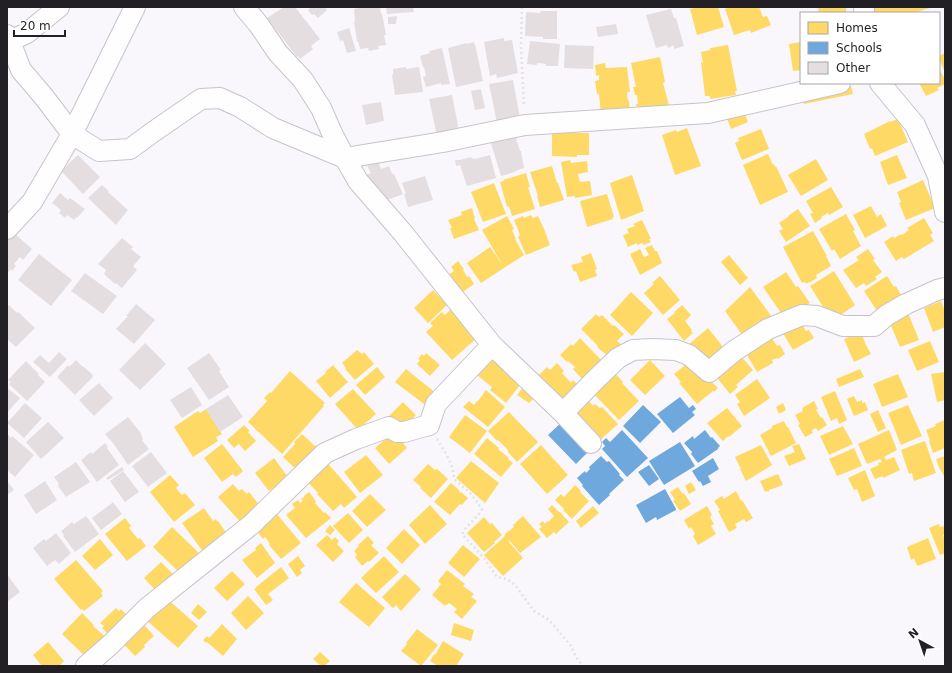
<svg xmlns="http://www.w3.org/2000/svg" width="952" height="673" font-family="'DejaVu Sans',sans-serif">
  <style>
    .homes { fill: #ffd966 }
    .schools { fill: #6fa8dc }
    .building { fill: #e4dee0 }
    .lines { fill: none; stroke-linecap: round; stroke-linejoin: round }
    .street-casing { stroke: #c6c4c9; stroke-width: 22 }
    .path { stroke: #e3e2e4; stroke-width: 2.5; stroke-dasharray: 2 3; stroke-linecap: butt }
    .street { stroke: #fefeff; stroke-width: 20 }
  </style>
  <rect width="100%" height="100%" fill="#f9f7fc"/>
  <path class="homes" d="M698,7H718L724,27L697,35L690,9Z
    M730,7H759L763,17L767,16L771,25L751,33L750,30L734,35L725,9Z
    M818,7H846V13H819Z
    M872,7H933L914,13H871Z
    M801,42V70L793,71L789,44Z
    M728,45L737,91H735L736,95L710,99V96H705L701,62L703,63L701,52L710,50V48Z
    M945,53V72L939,59V56Z
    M660,57L665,82L663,83L669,105H665L666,110H638L636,104H638L637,95H635L633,87H636L631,63Z
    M605,63L606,68L627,67L630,92H627L628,101L629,100L630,111L601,115L599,94H597L595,81L599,80V75L596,76L595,65Z
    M939,68L945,80V84L937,88L939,90L926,96L919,83H939Z
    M851,86L853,94L804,104L801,95Z
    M743,110L748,122L731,129L726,116Z
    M898,119L908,142L875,156L872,148L870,149L864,134L890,121V122Z
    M575,128V133H589V155H577V157L552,156V129Z
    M687,128L701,166L675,175L662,135L676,130L677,132Z
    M761,129L769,149L742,160L735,143L739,141L738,138Z
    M768,154L773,165L774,164L775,167L776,166L788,192L760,205L743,165Z
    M897,155L907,178L888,185L880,162Z
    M816,159L828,180L801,196L788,175Z
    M570,160L571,163L587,161L588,172L578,174L580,182L590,181L592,195L575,198V196L567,197L561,162Z
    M552,166L557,183H558L564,200L540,207L537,196H538L530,172Z
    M526,173L530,187H528L535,209L512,216L509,206L507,207L500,182L504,181L503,180Z
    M632,175L644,211L621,220L610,183Z
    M923,180L935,208L906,220L899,203L901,202L897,192Z
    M494,183L506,214L483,222L471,192Z
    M831,187L843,207L829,215L828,213L821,217L822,218L815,223L810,214L813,213L806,201Z
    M607,194L614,217L612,218L613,219L587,227L580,201Z
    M871,206L877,217L881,214L887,226L865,238L853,215Z
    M472,208L475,218L474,219L479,230L454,239L450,228H452L448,220L462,215L461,212Z
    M798,209L810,226L786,242L779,231L783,229L779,223L788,217V216Z
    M846,214L855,230L853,231L861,246L840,259L834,249L832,251L819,229Z
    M531,215L533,218L538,216L543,227V226L550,245L526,255L518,237L520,235L514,220L523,216L524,218Z
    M507,216L514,229L512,230L516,239H515L524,255L481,283L467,263L490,247L502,264L482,230Z
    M924,218L933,233L930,235L934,241L904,259L902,257L896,261L884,242L893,236L894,238L901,234L902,235L909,230L907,228Z
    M642,220L651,239H649L651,242L643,245L642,243L637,245V243L628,247L623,235L629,233L627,229L635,226L633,224Z
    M813,231L827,256H826L831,266L816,275L817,278L809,283V282L806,284L805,282L802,283L783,247Z
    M652,245L655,251H657L662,263L640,275L630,254L640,249L644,257L649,255L645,248Z
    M868,249L875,259L873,260L882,272L875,277L877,279L866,286L864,283L856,288L843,270L859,260L856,257Z
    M591,253L597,269L595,270L597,276L580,282L576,271L574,272L571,265L583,262L581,257Z
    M729,255L748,278L740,285L721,262Z
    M458,261L464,269L463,270L467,277L469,276L474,284L457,296L444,278L454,271L451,267Z
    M834,271L855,305L832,321L810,286Z
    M786,272L796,287L798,286L810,303L808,304V305L786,320L763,287Z
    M660,276L680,300L663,315L644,293L654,284L652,283Z
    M887,276L894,287L896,286L901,295L877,311L864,291Z
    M750,287L772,317L743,336L725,311Z
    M433,290L447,305L428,323L414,308Z
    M631,292L653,313L632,336L610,315Z
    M941,301L945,311V327L933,332L924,308Z
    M682,305L691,315L685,321L692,330L691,331L693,333L684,341L667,319L675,313L674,312Z
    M452,308L478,337L452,360L426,332L433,326L430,323L442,312L445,315Z
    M908,313L919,340L900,347L889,321Z
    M596,314L599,317L602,315L613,326L614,325L624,334L617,341L621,344L608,356L597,347L598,346L581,329Z
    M799,320L806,331L809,330L814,338L793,350L781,330Z
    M708,328L727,352L707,367L688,345Z
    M861,332L866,345L871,354L854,362L844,339Z
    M770,335L777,346L780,345L785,354L778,359L777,358L772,360L773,363L757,372L744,350Z
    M580,338L605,364L584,381L573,369L575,367L568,361L567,362L560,355L571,344L573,346Z
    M930,341L939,362L917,371L908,350Z
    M357,350L362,354L364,352L374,364L355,380L345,369L346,368L342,363Z
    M426,353L440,365L430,376L417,364L420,360L418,359L422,354L424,356Z
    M739,354L753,370L736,385L738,387L730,394L714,374Z
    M491,357L505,371L504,372L520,385L506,403L490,390L492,387L477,375Z
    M650,360L665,376L645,395L630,380Z
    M690,361L718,388L714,392L713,391L697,404L679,383L681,382L674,374Z
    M557,363L564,371L562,373L571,383L573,380L581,388L563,406L536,378L547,367L550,370Z
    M333,365L348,382L330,398L316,381L326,373L325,372Z
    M377,367L385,377L365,395L356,385Z
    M406,369L437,394L428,407L395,382Z
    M860,369L864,377L839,387L836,379Z
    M612,370L623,382L622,383L639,401L619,420L592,392Z
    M290,371L325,403L323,405L324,406L282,454L248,422L267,401L264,398L270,392L271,393Z
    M945,372V400L937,402L931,374Z
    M898,374L908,397L882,407L873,384Z
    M757,379L770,398L744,416L737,404L740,402L735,395Z
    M524,386L536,396L529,403L517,395Z
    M353,389L376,414L358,430L335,404Z
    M486,390L505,407L488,427L463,407L469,401L474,405L477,401H478Z
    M835,391L847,420L839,424L837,418L831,421L821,397Z
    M854,396L857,402L862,400V403L865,402L868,410L854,416L847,399Z
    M588,400L593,406L595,404L600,408L602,407L618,424L598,442L576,413Z
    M814,401L818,409L816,410L821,418L822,417L827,425L818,431L816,428L812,430L813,433L805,437L798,425L800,424L795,415L803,411L802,408Z
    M403,402L416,415L400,431L387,418Z
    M783,403L786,410L779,414L776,407Z
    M908,405L922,436L901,445L888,413Z
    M727,408L742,426L729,437L728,436L723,441L707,423Z
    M206,409L222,434L216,437L218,441L193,457L174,427L198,411L200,413Z
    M878,410L886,428L878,432L870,414Z
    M509,412L538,442L517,462L508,452V450L498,440L497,441L488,431Z
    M465,415L487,431L470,453L449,437Z
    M945,420V448L933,453L929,441L930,440L926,430L936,426L935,424Z
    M784,421L787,427H788L796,443L771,456L760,435L772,428V426Z
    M244,425L250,431L248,432L256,441L245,451L239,444L234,448L227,440Z
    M843,426L853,444L829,455L820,436Z
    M889,430L897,450L884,457L886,460L894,457L900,470L883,478V476L875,479L870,469L879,465L878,463L882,462L880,459L867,464L858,444Z
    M394,432L407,448L389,464L375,448Z
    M302,434L315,446V445L321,450L300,473L283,457L295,444L294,442Z
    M487,438L499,448L498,449L509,458L508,459L513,463L501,477L474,454Z
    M925,441L936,473L914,481L912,473L909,474L901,450L911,446Z
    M222,444L243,471L236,477L233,474L222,482L204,458Z
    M799,444L806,459L789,466L784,456L795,452L792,446Z
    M541,445L568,475L547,494L520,464Z
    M761,445L772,465L746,481L740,469H741L735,457Z
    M854,448L862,466L837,476L829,459Z
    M366,455L383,475L360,493L344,472Z
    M945,456V478L940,469V470L936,459Z
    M274,458L288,477L269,491L255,473Z
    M324,459L357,497L344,508L341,504L333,511L317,494L318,493L303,477Z
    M471,461L499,483L485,503L456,478Z
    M428,464L435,470L437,469L448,479L431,498L420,488L421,487L413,480Z
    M865,470L875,496L862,502L857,489L854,490L848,478Z
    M778,474L783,485L769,490V491L768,492L767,491L765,492L760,481Z
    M170,475L179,485L176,488L182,495L185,493L195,505L174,522L150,492Z
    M691,482L696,490L689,494L685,486Z
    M451,483L459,490L460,493L461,492L468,498L462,505L460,504L450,515L434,502Z
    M233,484L239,491L242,489L247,494L249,492L261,507L242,524L218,497Z
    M575,485L581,491L580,492L589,501L572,519L563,510L564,509L555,500L561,494L564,497Z
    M678,487L683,494L684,493L691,504L680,511L673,501L675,500L670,492Z
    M736,491L741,501L742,500L753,518L746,522L744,519L735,524L737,528L729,532L718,511L720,510L714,501L722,496L724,499Z
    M309,492L316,501L315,503L324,513L325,512L331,518L306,538L286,515L295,508L292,504L298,500L300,503L303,501L301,499L304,497V496Z
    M370,494L386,510L367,527L352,511Z
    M430,505L447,524L425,544L409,525Z
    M552,505L559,512H560L569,522L556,534L554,532L547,538L539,529L542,527L539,524L543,521L545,524L547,521L548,522L554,516L548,509Z
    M593,506L599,513L581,528L576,521Z
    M707,506L712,515L710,517L714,524L711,526L716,534L698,545L693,536L695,534L691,527L689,529L684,520Z
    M204,508L213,521L216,519L217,521H218L228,535L204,553L182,523Z
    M276,513L301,543L281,559L269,545L270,544L265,537L263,539L256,530Z
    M348,513L363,530L349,543L333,526Z
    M523,516L541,537L520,553L510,541L509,542L523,558L503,576L484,555L504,537L505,534L514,527L513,525Z
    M484,517L490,524L492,523L502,535L494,542L495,543L484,552L467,533Z
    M125,518L131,526L129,528L138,539L140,538L146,546L127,561L105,534Z
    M939,524L940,527L945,526V534L943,535L945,540V553L940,555L929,528Z
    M330,525L335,530L330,535L325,531Z
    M172,527L201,555L182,575L153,547Z
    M404,529L420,545L402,564L386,548Z
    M327,535L332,540L335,537L339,541L337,544L344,551L333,562L316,545Z
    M368,536L374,543L371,545L379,553L369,562L368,561L362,566L355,557L357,555L354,551L359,546L358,545Z
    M928,538L936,559L917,566L914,558L911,560L907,547Z
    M100,539L113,555L95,570L82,556Z
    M261,543L275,563L257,578L242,560L256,550L255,548Z
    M463,545L480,559L464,577L448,563Z
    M298,556L305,566L300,570L302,573L297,577L288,564Z
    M384,556L399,572L376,593L361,578Z
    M76,560L103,591L101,593L103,596L84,611L82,609L81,610L54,579Z
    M161,562L176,577L159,594L144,578Z
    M281,567L289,578L268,594L273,600L266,605L254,589L256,588V587Z
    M447,570L465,584L463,586L474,594L471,597L477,601L462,619L454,612L457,609L449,603L447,605L446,604L445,606L432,595L441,584L438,581Z
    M232,571L245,584L227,601L214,588Z
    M405,574L421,589L401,611L396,605L393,608L382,597Z
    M356,583L385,608L369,627L339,602Z
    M248,596L264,613L246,630L231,613Z
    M165,597L198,626L178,648L145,619Z
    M198,604L207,612L199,620L191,613Z
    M116,608L119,611L121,609L131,619L112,638L102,628L104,626L100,623Z
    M82,613L94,625L93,626L109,640L90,661L62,634Z
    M140,620L154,636L144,645L145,647L135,656L119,639Z
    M454,623L474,630L471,641L451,635Z
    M222,624L237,639L223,656L207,642L206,643L203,640L207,636L209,638Z
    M417,629L438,645L421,666L401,651L407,644L406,643Z
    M443,641L464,654L456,666H438L430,661L434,654L435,655Z
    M48,642L64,661L59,666H42L33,655Z
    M320,652L330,661L324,666H321L313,659Z"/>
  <path class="schools" d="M680,397L689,408L693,405L696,409L692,412L695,415L673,433L657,414Z
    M643,405L661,422L640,443L623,426Z
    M564,420L592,448L576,464L548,435Z
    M622,430L648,458L627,477L602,449L605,446L602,442L606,438L610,442Z
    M705,430L711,438L712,437L720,446L718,448V449L698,463L691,454L692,452L684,443L693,436L694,439Z
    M680,442L695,466L664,485L649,461Z
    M601,456L607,462L609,461L620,474L619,475L624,480L609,494L610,495L599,505L582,486L583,485L577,478L585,471L586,473L590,469L589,467Z
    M713,458L719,469L708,476L711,482L703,486L700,481L699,482L692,471Z
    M649,465L659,479L649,486L638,472Z
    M665,489L676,509V510L657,520L656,517L646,523L636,505Z"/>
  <path class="building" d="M284,7H295L320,39L311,46L313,49L300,59L298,56L297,57L267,18Z
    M309,7H325L327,10L318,18L314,14L312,15L308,10L310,8Z
    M363,7H380L381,14L382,13L386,35H384L386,45L378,46L379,49L369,51L368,48L360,49L358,41L357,42L354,21H355L354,9Z
    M386,7H413L414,12L387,14Z
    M671,9L674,18H676L684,46L674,49V45L668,48L667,45L656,48L646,15Z
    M540,11H557V39H543V37L525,36L526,12L541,13Z
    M397,16L396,24H388V17Z
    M616,24L618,34L598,37L596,27Z
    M349,28L356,51L347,53L343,40L340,41L337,32Z
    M504,38V41L512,40L518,73L497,78L496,74L490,76L484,42Z
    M530,41L560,44L558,66H546V64L537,63V65L527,64Z
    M474,42V44H475L483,81L456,87L448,48L467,43V44Z
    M565,45L594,46L593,69L564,68Z
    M442,48L450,84L441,85V83L426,87L423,77L426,76L424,67H423L420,56L430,53L429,51Z
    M406,67V69L419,67L423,92L395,95L392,75H393V69Z
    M513,80L520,118L497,123L489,84Z
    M481,89L485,108L475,110L471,91Z
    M452,95L459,131L437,136L429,99Z
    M381,102L384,121L366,125L362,105Z
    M516,133L517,139H516L520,151H521L524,168L515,171V172L501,176L490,140Z
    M78,155L100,177L83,194L61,171Z
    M490,155L496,178L467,186L460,165L456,166L455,160H460L471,157L472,159L475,158V159Z
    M378,161L381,169L389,166L392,174H394L403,194L390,199L378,202L366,175L371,173L367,166Z
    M425,176L433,200L408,207L404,194H406L402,183Z
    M102,185L109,191L108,192L128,210L116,225L88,198Z
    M60,193L68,200L70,198L85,209L77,218L76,217L74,220L67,215L65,218L59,213L61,210L52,203Z
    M14,233L32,249L23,260L20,257L14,264L16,266L12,271L11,269L7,273V241Z
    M122,238L133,247L131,249L141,257L133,266L137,270L122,288L116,283L115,284L104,274L106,270L98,264Z
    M39,254L72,280L51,306L18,280Z
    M85,273L117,296L103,314L71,291Z
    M136,304L155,320L134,344L116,329L128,316H126Z
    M9,305L17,313L18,312L35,328L16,347L7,339V307Z
    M145,343L166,364L140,390L119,370Z
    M59,352L67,359L50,377L33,362L40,355L49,363Z
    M209,353L221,370L219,371L229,387L209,400L187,368Z
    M76,360L83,367H84L93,375L92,376L93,377L75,395L57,377L68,365L69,367Z
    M26,361L39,374L38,375L45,382L27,401L9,384L11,382L8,380Z
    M99,383L113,398L94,416L79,400Z
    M191,387L202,405L182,418L170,400Z
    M7,388L20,398L7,413Z
    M228,395L243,417L220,432L206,409Z
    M25,403L42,418L24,438L7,423Z
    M128,417L140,432L143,439L142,440L149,449L128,465L113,443L105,434Z
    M48,422L64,438L41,459L26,442Z
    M7,434L11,438L12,436L34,455L15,477L7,470Z
    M105,443L108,447L107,448L119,465L97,482L81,460L91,452L92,454Z
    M151,452L167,473L148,487L132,466Z
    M76,462L90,482L66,497L58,486L59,484L54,477Z
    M122,467L124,470L108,480L106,478Z
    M123,471L139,492L125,502L110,481Z
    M7,481L14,490L7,495Z
    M45,481L57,500L36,514L24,495Z
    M113,502L122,514L101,530L92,518L112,503Z
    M86,516L99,534L75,552L63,536L64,535L61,531L72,522L74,524Z
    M56,533L71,553L59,564L55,560L47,566L33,548L44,539L46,541Z
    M7,574L20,592L7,602Z"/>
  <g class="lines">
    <defs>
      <path id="street" d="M244,7L259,25L278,53L303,80L321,108L332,133L345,158L358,181L403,233L492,345L563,413L591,443
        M864,7V13
        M7,35L10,41L21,70L44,97L72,134L99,151L130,149L153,132L201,99L220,98L240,107L273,128L345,158L443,142L525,125L708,113L840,83
        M10,41L27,33L59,7
        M880,83L915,125L938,176L945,212
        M7,229L32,202L72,134L135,7
        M563,413L595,380L618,358L633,350L652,349L676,350L689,355L709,372L734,351L768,329L802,315L817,316L843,326H874L887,315L906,304L937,290L945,288
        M86,666L111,644L147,608L252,524L325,453L356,439L389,427L397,432H404L429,425L436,404L492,345"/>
    </defs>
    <use href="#street" class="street-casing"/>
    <path class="path" d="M522,7L521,46L524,106
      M437,439C444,451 454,464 454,479L471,494L482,509C477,519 467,524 462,534L484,558L497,577L507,579L515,585L534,611L549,620L555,627L571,646L576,657L583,666"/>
    <use href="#street" class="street"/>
  </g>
  <rect width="952" height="673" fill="none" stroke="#221f25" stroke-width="16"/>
  <rect x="800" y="12" width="140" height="72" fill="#ffffff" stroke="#a7a5a8"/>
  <rect x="808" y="22" width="20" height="12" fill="#ffd966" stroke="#a7a5a8"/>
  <text x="836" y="32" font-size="12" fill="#221f25">Homes</text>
  <rect x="808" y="42" width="20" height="12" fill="#6fa8dc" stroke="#a7a5a8"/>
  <text x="836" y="52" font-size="12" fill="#221f25">Schools</text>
  <rect x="808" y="62" width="20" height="12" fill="#e4dee0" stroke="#a7a5a8"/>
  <text x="836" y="72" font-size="12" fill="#221f25">Other</text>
  <g transform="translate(920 641) rotate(320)" stroke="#ffffff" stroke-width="3" paint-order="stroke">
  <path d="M0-3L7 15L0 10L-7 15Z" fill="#221f25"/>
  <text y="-6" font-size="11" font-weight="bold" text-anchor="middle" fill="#221f25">N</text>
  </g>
  <path d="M14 30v6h51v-6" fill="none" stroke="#221f25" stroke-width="2"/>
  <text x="20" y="30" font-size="12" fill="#221f25" stroke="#ffffff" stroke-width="3" paint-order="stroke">20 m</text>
</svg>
